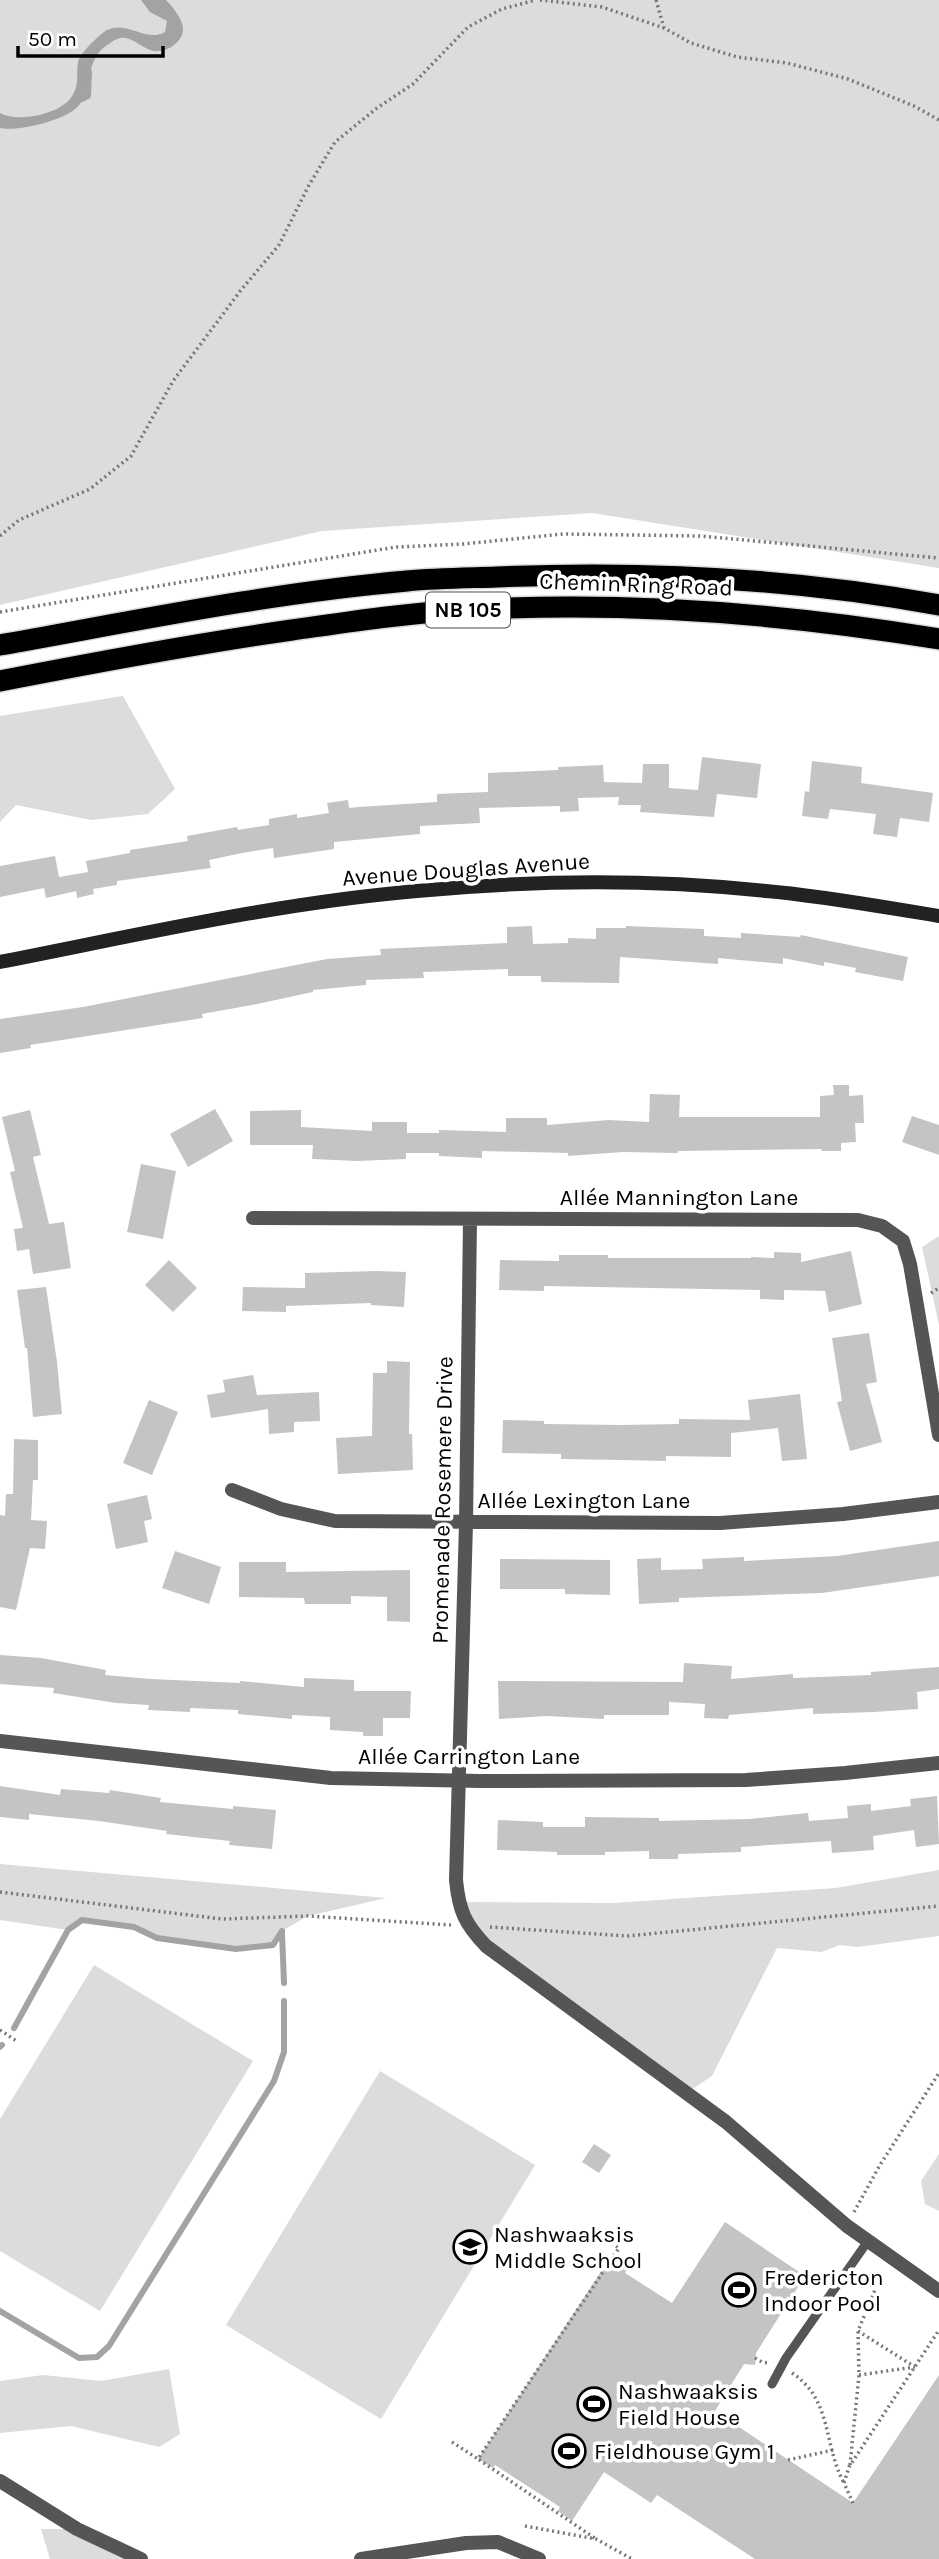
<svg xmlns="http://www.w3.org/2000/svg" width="939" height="2559" font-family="Karla,sans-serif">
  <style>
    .green { fill: #dcdcdc }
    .water { fill: #a3a3a3 }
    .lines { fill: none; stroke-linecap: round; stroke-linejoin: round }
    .stream { stroke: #a3a3a3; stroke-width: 6 }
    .building { fill: #c4c4c4 }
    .highway-casing { stroke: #dbdbdb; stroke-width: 24 }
    .path { stroke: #777; stroke-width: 3.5; stroke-dasharray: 2 3.5; stroke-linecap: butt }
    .lane { stroke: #555; stroke-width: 9 }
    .street { stroke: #555; stroke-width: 14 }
    .secondary { stroke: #222; stroke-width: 14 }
    .highway { stroke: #000; stroke-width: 21 }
    .labels { text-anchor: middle; stroke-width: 7; stroke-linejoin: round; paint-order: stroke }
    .shield { fill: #fff; stroke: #4c4c4c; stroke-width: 2 }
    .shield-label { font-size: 21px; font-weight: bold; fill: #000 }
    .street-label { font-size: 23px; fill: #000; stroke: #fff }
    .poi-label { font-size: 23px; fill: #000; stroke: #fff; text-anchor: start }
  </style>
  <rect width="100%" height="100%" fill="#fff"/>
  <path class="green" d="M0,0H939V568L592,513L322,531L0,605Z
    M123,696L175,789L148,814L91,820L16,805L0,822V716Z
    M939,1236V1325L922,1247Z
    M0,1864L386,1898L308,1916L282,1931L273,1945L236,1949L157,1938L134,1927L83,1920L68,1930L0,1920Z
    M939,1870V1936L858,1947L840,1945L821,1952L777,1948L712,2076L686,2093L486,1946L458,1902L614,1903L836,1888Z
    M94,1965L253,2061L100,2311L0,2251V2119Z
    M380,2071L535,2165L381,2419L226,2325Z
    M939,2154V2211L925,2204L921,2181Z
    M169,2369L180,2434L159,2447L71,2426L0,2433V2381L43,2375L101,2381Z
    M41,2529H77L141,2559H50Z"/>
  <path class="water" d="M141,0H166C178,13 193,31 174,45C169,49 161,52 154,51C143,49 135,39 125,38C118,36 107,45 102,49C87,63 91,88 80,104C69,120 18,132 0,128V113C18,123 58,114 70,99C80,87 76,75 78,62C80,53 99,35 107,30C127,20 147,43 165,32L167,21L150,12Z"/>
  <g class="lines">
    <path class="stream" d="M75,102L88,96L89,72
      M282,1933L284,1983
      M14,2028L68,1930L82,1920L134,1927L157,1938L236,1949L273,1945L282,1931
      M0,2047L2,2045
      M0,2311L79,2358L97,2357L109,2346L274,2081L284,2052V2001"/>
  </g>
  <path class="building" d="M702,757L761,764L757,798L717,794L714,817L640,812L641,805H618L619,797L578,798L579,811L560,812V806L479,808L480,823L420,826V834L334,842V849L274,858L273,848L242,853L209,860L211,868L117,881V885L93,889L94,894L77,898L76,891L46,898L44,888L0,897V866L55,856L59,877L88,872L86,861L130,853V850L188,841L187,836L237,827L238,830L269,825V819L297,814V818L329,813L327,803L348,800L349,808L358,807L437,802V794L488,792V773L558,770V767L603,765L604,782L642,783L643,764H669V788L698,790Z
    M812,761L862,767L861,783L933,793L929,822L900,818L897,837L873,834L876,814L830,809L828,819L802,816L805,791L809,792Z
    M532,926L533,944L568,943V938L596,939V928H626V926L704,929V936L741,938V933L800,937L801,935L908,957L903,981L855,972L856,968L824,962V966L783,958V964L718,958V964L620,957L619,983L541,982V976H508V969L423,972L424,978L366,980V985L313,990V992L257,1004L202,1014L203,1018L30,1045L31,1048L0,1053V1019L83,1007L327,959L381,955L380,949L507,943V927Z
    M833,1085H849V1096L863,1095L864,1123H855L856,1142L841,1143V1151H822L821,1149L678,1151V1153L623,1152L568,1156V1153L482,1151V1158L439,1156V1153H406V1159L357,1161L312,1159L313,1145H250V1111L301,1110V1127L372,1131V1122H407V1133H439V1130L506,1132V1118H547V1125L609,1120L649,1122L650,1094L680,1095L679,1117H820V1096L834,1095Z
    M215,1109L233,1141L188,1167L170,1134Z
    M30,1110L41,1155L33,1157L49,1224L64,1222L71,1268L33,1274L29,1249L17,1251L14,1229L23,1228L10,1172L15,1171L2,1117Z
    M912,1116L939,1125V1155L902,1142Z
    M141,1164L176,1171L163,1239L127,1232Z
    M851,1251L862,1304L829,1312L825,1291L784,1290V1300L760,1299V1290L544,1286V1291L499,1290L500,1260L559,1261V1255H608V1258H751V1257L774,1258V1252L801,1253V1262Z
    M169,1260L197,1288L173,1312L145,1285Z
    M377,1271L406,1272L404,1307L371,1305V1303L286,1306V1312L242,1311L243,1287L305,1288V1273Z
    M46,1287L57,1362L62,1414L33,1417L27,1348H25L17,1290Z
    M869,1333L877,1382L866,1384L882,1442L850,1451L837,1402L842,1401L832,1338Z
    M387,1361L410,1362L409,1434H412L413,1470L338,1474L336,1438L372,1436L373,1373H387Z
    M253,1375L257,1395L319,1392L320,1421L294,1422V1432L269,1434L268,1409L211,1418L207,1395L225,1392L223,1380Z
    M800,1394L807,1459L782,1461L778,1428L731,1433V1457L666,1456V1461L622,1460L561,1459V1454L502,1453L503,1420L544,1421V1424L622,1425L679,1424V1419L750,1420L748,1400Z
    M149,1400L178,1412L152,1475L123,1463Z
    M14,1439L38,1440V1480H33L31,1520L47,1521L45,1549L30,1548L16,1610L0,1607V1515L5,1516L6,1494H13Z
    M147,1495L152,1519L144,1521L148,1542L116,1549L107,1504Z
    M939,1541V1576L822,1593L679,1598V1602L639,1604L637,1559L661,1558V1570L703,1569L702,1559L744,1557V1561L837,1556Z
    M175,1551L221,1567L209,1604L162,1588Z
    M500,1559L610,1560V1595L565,1594V1589H500Z
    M239,1562H286V1572L410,1570V1622L387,1621V1597L351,1596V1604H305L304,1598L239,1597Z
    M0,1655L41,1658L106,1670L105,1675L151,1679L240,1683V1681L304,1687V1678L354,1680V1691H411L410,1718H383V1736H363V1732L330,1730V1717L292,1715V1719L238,1714V1710L190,1708V1712L148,1710L149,1705L116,1703L53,1693L54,1688L0,1684Z
    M684,1663L732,1666L731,1679L793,1674V1678L871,1675V1672L939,1667V1689L917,1692L918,1709L874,1712L813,1714V1708L729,1715L728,1719L704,1718L705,1704L669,1702V1715H604V1719L547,1716L499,1719L498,1681L683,1682Z
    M0,1786L60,1795L61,1789L109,1793L110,1790L161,1798L160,1802L233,1809V1806L276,1810L272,1849L229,1845L230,1841L166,1834L167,1831L99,1821L29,1814V1820L0,1817Z
    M937,1796L939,1844L916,1847L914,1830L873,1836L874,1850L832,1853L831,1841L741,1847V1852L678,1854V1859H649V1851L605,1852V1855H557V1852L497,1850L498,1820L543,1822V1827H585V1817L659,1818V1821L749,1819L808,1813L809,1821L848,1818L847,1806L871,1804V1811L911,1806L910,1799Z
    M594,2144L611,2155L599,2173L582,2162Z
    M725,2222L805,2276L756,2353L755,2365L744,2364L715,2411L853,2503L939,2375V2559H755L657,2495L651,2503L604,2472L572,2521L558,2511L560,2507L495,2465L493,2468L478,2459L610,2258L628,2269L625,2273L672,2303Z"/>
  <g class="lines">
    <defs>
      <path id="highway" d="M0,645C135,621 270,593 407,581C437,578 467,578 497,577C645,571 793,578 939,605
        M0,681C97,662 194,644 292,630C349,622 407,613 465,610C624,601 782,613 939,639"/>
    </defs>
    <use href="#highway" class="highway-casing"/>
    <path class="path" d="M540,0L602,7L664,28L691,43L737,57L787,63L848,79L914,106L939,120
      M656,0L664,28
      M0,536L19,520L90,489L131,456L173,381L241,290L279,245L309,185L335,142L377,108L413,84L468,27L502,9L536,0
      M0,612L396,547L463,544L563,534L701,536L939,558
      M931,1293L939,1288
      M0,1892L222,1919L308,1916L451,1925
      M490,1927L627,1936L939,1906
      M0,2030L18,2042
      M854,2212L880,2165L939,2073
      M593,2231L619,2248L478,2459L596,2539
      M858,2331L915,2367
      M755,2358L762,2362L769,2363
      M792,2373C833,2400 823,2445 844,2483
      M859,2375L915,2367
      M452,2442L478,2459
      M788,2460L833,2450
      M850,2465L859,2375L858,2331L875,2290
      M853,2503L844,2483L849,2467L939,2330
      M525,2526L596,2539L632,2559"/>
    <path class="lane" d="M772,2384L786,2358L868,2241"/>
    <path class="street" d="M253,1218L858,1220L882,1226L903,1241L910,1264L939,1435
      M470,1220L466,1523L456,1880C459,1911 465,1924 486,1946L726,2122L847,2226L939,2291
      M232,1490L281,1509L335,1521L720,1523L843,1514L939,1502
      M0,1741L331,1778L480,1781L746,1780L845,1773L939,1763
      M0,2481L77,2529L141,2559
      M361,2559L466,2543L498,2542L539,2559"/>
    <path class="secondary" d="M0,962C138,935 277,903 417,891C533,880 650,879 766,891C824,896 882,907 939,916"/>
    <use href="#highway" class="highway"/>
  </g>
  <defs>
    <symbol id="school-ring" viewBox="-11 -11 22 22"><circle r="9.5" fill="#fff" stroke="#000" stroke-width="1.5"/><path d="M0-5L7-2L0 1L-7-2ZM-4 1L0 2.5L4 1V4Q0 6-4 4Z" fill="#000"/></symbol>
    <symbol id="stadium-ring" viewBox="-11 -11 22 22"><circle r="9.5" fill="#fff" stroke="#000" stroke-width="1.5"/><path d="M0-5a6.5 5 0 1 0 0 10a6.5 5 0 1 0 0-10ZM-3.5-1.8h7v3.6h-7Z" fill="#000"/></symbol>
  </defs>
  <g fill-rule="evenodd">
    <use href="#school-ring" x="451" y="2228" width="38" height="38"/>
    <use href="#stadium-ring" x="720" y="2271" width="38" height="38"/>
    <use href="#stadium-ring" x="575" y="2385" width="38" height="38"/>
    <use href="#stadium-ring" x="550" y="2432" width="38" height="38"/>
  </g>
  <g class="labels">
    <rect class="shield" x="426" y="592.5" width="84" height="35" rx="5"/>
    <g class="shield-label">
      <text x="468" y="617">NB 105</text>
    </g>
    <g class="street-label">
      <text transform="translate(636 584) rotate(2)" y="8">Chemin Ring Road</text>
      <text transform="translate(466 869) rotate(-4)" y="8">Avenue Douglas Avenue</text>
      <text x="679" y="1205">Allée Mannington Lane</text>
      <text transform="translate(442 1500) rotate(-89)" y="8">Promenade Rosemere Drive</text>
      <text x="584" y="1508">Allée Lexington Lane</text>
      <text x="469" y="1764">Allée Carrington Lane</text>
    </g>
    <g class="poi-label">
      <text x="494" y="2242">Nashwaaksis<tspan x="494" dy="26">Middle School</tspan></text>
      <text x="764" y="2285">Fredericton<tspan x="764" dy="26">Indoor Pool</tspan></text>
      <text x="618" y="2399">Nashwaaksis<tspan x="618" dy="26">Field House</tspan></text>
      <text x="594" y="2459">Fieldhouse Gym 1</text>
    </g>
  </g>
  <path d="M18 46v10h145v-10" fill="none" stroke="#000000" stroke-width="3.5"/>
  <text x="28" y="46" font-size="21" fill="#000000" stroke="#ffffff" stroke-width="5" paint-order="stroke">50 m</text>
</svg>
